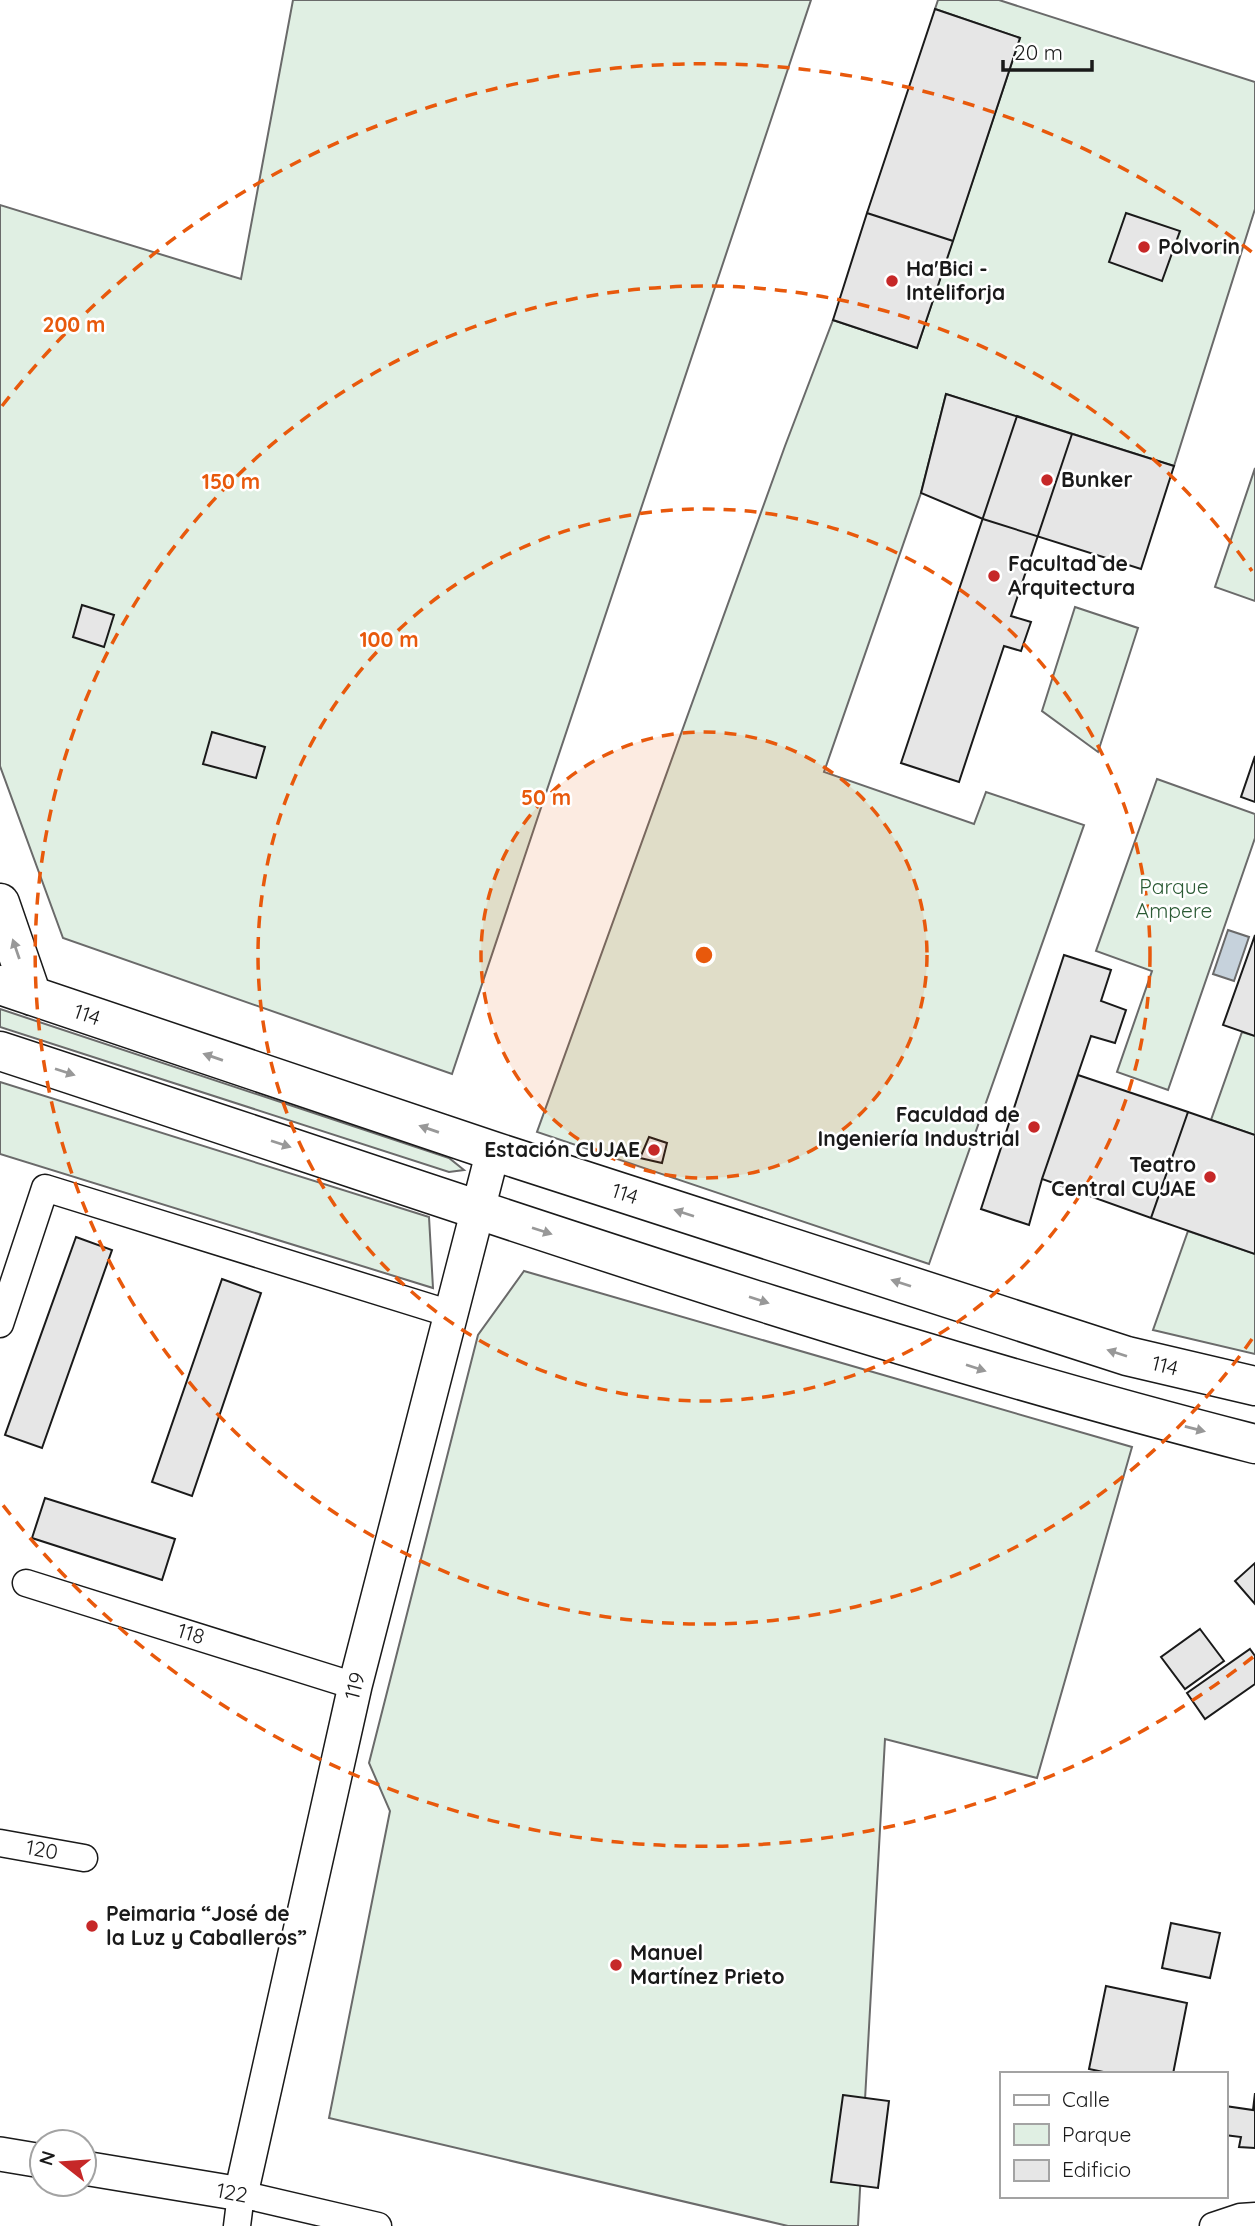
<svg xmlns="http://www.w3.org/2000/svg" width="1255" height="2226" font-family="Quicksand,sans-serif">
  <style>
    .green { fill: #e0efe3; stroke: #6a6a6a; stroke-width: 2 }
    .water { fill: #c6d2dc; stroke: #6a6a6a; stroke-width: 2 }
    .building { fill: #e6e6e6; stroke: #1a1a1a; stroke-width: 2 }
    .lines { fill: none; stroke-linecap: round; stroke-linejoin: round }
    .minor-casing { stroke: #1a1a1a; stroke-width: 29 }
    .tertiary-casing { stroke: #1a1a1a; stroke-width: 36 }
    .trunk-casing { stroke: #1a1a1a; stroke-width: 41 }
    .minor { stroke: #fff; stroke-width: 26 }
    .tertiary { stroke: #fff; stroke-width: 33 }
    .trunk { stroke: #fff; stroke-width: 38 }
    .oneway { fill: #989898 }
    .ring { fill: none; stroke: #e8590c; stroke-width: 3.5; stroke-dasharray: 12 9 }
    .poi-dot { fill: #c62828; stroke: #fff; stroke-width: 2.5 }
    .labels { text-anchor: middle; stroke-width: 5; stroke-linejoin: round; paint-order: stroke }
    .poi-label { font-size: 21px; font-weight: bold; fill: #1a1a1a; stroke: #fff; text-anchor: start }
    .park-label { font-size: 21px; fill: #2b5a34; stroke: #fff }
    .street-label { font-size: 21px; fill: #1a1a1a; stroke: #fff }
    .centre { fill: #e8590c; stroke: #fff; stroke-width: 3.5 }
    .ring-label { font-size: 21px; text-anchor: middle; font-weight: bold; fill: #e8590c; stroke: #fff; stroke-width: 5; stroke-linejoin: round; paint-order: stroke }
  </style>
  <rect width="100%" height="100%" fill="#fff"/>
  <path class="green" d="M293,0H811L452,1074L63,938L0,766V205L241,279Z
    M938,0H999L1255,82V209L1174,466L946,394L921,493L824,772L974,824L986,792L1084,825L929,1264L537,1132L785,446L833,320L917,348L1020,38L935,9Z
    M1255,468V601L1215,587Z
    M1075,607L1138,628L1098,752L1042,711Z
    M1157,779L1255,814V838L1168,1090L1117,1072L1152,971L1096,951Z
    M0,1009L449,1158L464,1170L449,1172L0,1027Z
    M1242,1032L1255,1036V1135L1211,1120Z
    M0,1082L429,1217L433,1288L0,1154Z
    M1188,1231L1255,1254V1354L1153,1330Z
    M524,1271L1132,1447L1037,1778L885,1739L858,2226H788L329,2118L390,1811L369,1763L478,1335Z"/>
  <path class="water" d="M1228,930L1249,937L1234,981L1213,974Z"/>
  <path class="building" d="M935,9L1020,38L953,241L867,213Z
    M867,213L953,241L917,348L833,320Z
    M1126,213L1180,231L1162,281L1109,262Z
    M946,394L1174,466L1141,569L983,519L921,493Z
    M1017,416L1072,434L1011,616L1031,622L1021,651L1004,646L959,782L901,763Z
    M82,605L114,615L104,647L73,637Z
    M212,732L265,747L256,778L203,764Z
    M1255,756V802L1241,797Z
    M1255,935V1036L1223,1025Z
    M1064,955L1111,970L1101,1001L1126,1010L1115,1043L1091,1036L1042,1179L1029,1225L981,1209Z
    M1078,1075L1188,1112L1151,1218L1042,1179Z
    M1188,1112L1255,1135V1254L1151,1218Z
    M649,1137L667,1143L662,1163L640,1158Z
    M76,1237L112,1250L42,1448L5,1435Z
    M222,1279L261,1293L192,1496L152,1482Z
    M45,1498L175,1539L162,1580L32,1538Z
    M1255,1563V1604L1235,1581Z
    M1200,1629L1224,1661L1185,1689L1161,1657Z
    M1250,1649L1255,1656V1684L1205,1719L1187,1693Z
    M1171,1923L1220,1933L1210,1978L1162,1968Z
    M1106,1986L1187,2003L1173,2074H1113L1089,2069Z
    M1255,2093V2148L1239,2147L1241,2137L1225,2135V2106L1253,2110Z
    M843,2095L889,2101L878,2188L831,2182Z"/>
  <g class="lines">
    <defs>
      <path id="minor" d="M0,1324L45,1188L451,1314
        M26,1583L355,1686
        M0,1843L84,1858
        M237,2226L241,2194L378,2226
        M1213,2226L1240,2217L1255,2216"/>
      <path id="tertiary" d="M0,2154L42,2161
        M84,2168L241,2194L355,1686L493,1151"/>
      <path id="trunk" d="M0,903L32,996
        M0,985L493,1151L1127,1356L1255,1386
        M0,1051C416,1187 831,1336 1255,1444"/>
    </defs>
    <use href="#minor" class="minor-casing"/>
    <use href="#tertiary" class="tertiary-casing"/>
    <use href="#trunk" class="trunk-casing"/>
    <use href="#minor" class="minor"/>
    <use href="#tertiary" class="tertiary"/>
    <use href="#trunk" class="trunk"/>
  </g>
  <defs><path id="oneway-solid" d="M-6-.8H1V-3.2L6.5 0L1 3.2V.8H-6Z" transform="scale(1.75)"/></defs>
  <g class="oneway">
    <use href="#oneway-solid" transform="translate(16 949) rotate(-109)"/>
    <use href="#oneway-solid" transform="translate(213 1057) rotate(-161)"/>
    <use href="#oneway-solid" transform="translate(65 1072) rotate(18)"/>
    <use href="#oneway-solid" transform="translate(429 1129) rotate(-161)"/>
    <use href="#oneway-solid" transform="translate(281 1144) rotate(18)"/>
    <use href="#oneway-solid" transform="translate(684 1213) rotate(-162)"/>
    <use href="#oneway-solid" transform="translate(542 1231) rotate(18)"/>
    <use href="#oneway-solid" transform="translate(901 1283) rotate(-162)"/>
    <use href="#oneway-solid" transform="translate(759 1300) rotate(18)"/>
    <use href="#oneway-solid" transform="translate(1117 1353) rotate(-162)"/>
    <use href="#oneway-solid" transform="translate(976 1368) rotate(18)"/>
    <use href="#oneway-solid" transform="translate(1195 1429) rotate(14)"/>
  </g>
  <circle cx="704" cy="955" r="223" fill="#e8590c" fill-opacity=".12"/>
  <g class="ring">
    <circle cx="704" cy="955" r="223"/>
    <circle cx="704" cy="955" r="446"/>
    <path d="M1252 1339A669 669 0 1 1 1252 571"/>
    <path d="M1253 1657A891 891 0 0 1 2 1504M2 406A891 891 0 0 1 1253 253"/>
  </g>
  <g class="poi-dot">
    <circle cx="1144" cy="247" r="7"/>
    <circle cx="892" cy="281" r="7"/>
    <circle cx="1047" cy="480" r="7"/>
    <circle cx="994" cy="576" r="7"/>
    <circle cx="1034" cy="1127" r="7"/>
    <circle cx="654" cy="1150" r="7"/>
    <circle cx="1210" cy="1177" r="7"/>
    <circle cx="92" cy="1926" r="7"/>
    <circle cx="616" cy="1965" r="7"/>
  </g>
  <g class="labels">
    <g class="poi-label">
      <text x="1158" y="254">Polvorin</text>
      <text x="906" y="276">Ha'Bici -<tspan x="906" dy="24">Inteliforja</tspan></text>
      <text x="1061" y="487">Bunker</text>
      <text x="1008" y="571">Facultad de<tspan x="1008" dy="24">Arquitectura</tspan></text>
      <text x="1020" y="1122" text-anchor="end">Faculdad de<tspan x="1020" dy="24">Ingeniería Industrial</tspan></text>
      <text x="640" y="1157" text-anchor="end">Estación CUJAE</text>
      <text x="1196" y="1172" text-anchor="end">Teatro<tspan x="1196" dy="24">Central CUJAE</tspan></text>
      <text x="106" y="1921">Peimaria “José de<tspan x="106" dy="24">la Luz y Caballeros”</tspan></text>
      <text x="630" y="1960">Manuel<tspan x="630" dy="24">Martínez Prieto</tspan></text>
    </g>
    <g class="park-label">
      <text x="1174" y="894">Parque<tspan x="1174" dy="24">Ampere</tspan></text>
    </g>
    <g class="street-label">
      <text transform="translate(87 1015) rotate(19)" y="7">114</text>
      <text transform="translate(625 1194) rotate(18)" y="7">114</text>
      <text transform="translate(1165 1366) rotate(14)" y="7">114</text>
      <text transform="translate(191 1634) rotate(17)" y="7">118</text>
      <text transform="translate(355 1686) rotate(-76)" y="7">119</text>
      <text transform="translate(42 1850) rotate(10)" y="7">120</text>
      <text transform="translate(232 2193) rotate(11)" y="7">122</text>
    </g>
  </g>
  <circle cx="704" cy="955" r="10" class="centre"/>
  <g class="ring-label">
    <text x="74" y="332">200 m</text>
    <text x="231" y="489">150 m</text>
    <text x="389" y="647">100 m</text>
    <text x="546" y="805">50 m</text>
  </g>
  <rect x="1000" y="2072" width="228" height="126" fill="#ffffff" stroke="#a3a3a3" stroke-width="2"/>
  <rect x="1014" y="2095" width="35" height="10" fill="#ffffff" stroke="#a3a3a3" stroke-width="2"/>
  <text x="1062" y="2107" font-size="21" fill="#1a1a1a">Calle</text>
  <rect x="1014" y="2124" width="35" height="21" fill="#e0efe3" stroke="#a3a3a3" stroke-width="2"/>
  <text x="1062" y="2142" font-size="21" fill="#1a1a1a">Parque</text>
  <rect x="1014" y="2160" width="35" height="21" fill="#e6e6e6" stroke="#a3a3a3" stroke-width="2"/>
  <text x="1062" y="2177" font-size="21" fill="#1a1a1a">Edificio</text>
  <g transform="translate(63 2163) rotate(287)"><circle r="33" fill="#ffffff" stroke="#a3a3a3" stroke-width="2"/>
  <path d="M0-5L12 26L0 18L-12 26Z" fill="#c62828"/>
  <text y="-10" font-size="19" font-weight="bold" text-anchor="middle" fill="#1a1a1a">N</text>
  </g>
  <path d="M1003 60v10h89v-10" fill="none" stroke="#1a1a1a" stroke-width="3.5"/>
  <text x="1014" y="60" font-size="21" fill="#1a1a1a" stroke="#ffffff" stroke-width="5" paint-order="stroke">20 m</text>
</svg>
